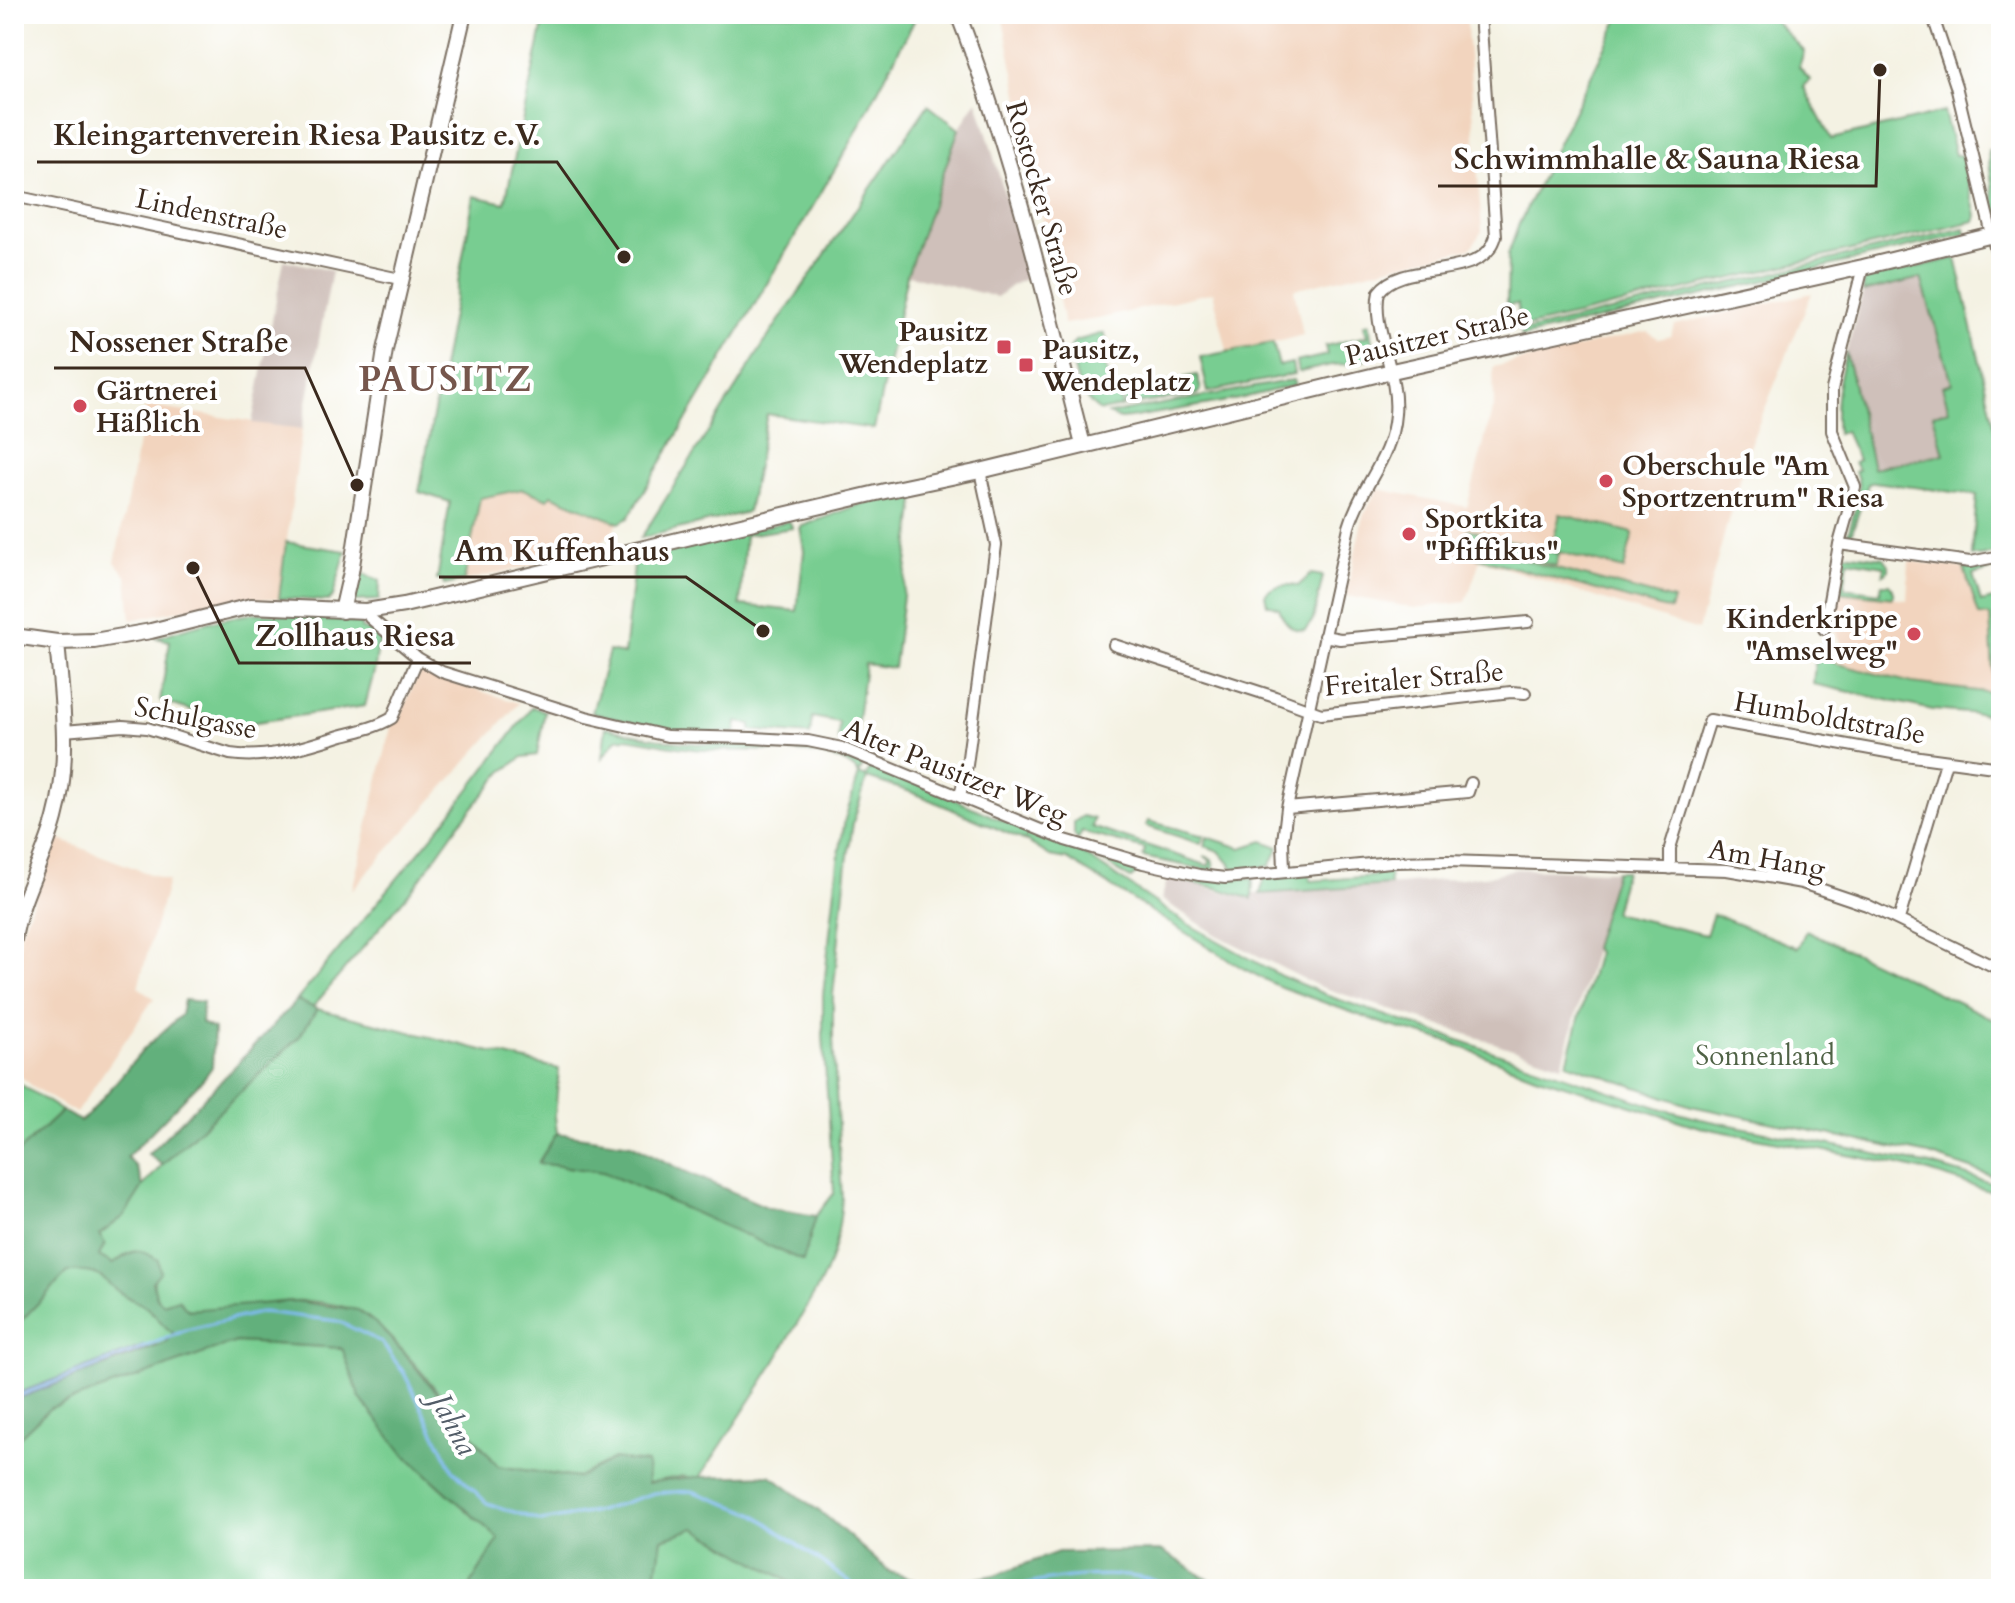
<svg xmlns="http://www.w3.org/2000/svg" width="2015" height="1603" font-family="Cardo,serif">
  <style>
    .built { fill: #f2d4be }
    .industrial { fill: #cfc0ba }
    .green { fill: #78cd91; stroke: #5a7c58; stroke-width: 2 }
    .forest { fill: #62b07b; stroke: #4e6d4c; stroke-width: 2 }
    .water { fill: #80bbf2; stroke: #5e7288; stroke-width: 2 }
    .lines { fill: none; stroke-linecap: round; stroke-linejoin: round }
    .stream { stroke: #80bbf2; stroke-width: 3 }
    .minor-casing { stroke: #7c7063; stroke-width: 14 }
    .tertiary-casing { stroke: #7c7063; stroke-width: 18 }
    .minor { stroke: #fff; stroke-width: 10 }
    .tertiary { stroke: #fff; stroke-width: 14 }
    .poi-dot { fill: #d1495b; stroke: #fff; stroke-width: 3 }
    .labels { text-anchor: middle; stroke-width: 8; stroke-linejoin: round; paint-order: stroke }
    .street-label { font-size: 28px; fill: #3b2a1e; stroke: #fff }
    .poi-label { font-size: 28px; font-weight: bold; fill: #3b2a1e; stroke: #fff; text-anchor: start }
    .park-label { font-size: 28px; fill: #506346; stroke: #fff }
    .water-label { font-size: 30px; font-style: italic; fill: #535d68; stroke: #fff }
    .district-label { font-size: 36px; font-weight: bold; letter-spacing: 2px; fill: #76564c; stroke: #fff }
    .leader { fill: none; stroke: #3b2a1e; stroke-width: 3 }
    .callout-dot { fill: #3b2a1e; stroke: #fff; stroke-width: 3 }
    .callout-label { font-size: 30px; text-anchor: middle; font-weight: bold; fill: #3b2a1e; stroke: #fff; stroke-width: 8; stroke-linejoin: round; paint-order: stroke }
  </style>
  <rect width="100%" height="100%" fill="#fff"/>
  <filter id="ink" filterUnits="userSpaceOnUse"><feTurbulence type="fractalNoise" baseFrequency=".0125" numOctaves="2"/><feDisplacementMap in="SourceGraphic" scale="16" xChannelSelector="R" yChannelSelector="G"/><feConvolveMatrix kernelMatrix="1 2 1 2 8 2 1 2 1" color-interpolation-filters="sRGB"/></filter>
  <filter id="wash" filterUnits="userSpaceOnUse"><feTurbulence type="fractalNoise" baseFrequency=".006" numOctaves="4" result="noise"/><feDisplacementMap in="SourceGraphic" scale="32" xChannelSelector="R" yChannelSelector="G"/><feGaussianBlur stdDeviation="1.8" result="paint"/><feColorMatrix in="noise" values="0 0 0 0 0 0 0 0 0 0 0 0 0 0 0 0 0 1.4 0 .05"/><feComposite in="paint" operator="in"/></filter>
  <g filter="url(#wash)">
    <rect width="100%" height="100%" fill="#f4f2e3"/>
    <path class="built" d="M1002,14H1466L1482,231L1471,248L1294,289L1303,335L1228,355L1213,292L1098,319L1064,324Z
      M1812,293L1746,455L1698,630L1480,560L1466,602L1415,608L1346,596L1363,516L1378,489L1467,507L1494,404L1493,367L1647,331L1659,339L1670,336L1675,325Z
      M146,406L302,429L279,598L224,601L131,620L127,577L115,562Z
      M523,489L548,499L550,494L619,523L594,551L464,581L479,498Z
      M1909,561L1964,568L1979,615L1990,616L1994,693L1912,683L1834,663L1832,654L1840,643L1833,625L1839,592L1907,600Z
      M422,673L519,703L352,890L392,723L400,718L416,678Z
      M58,839L168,881L138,987L154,998L76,1113L36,1089L14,1071V1008L21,932Z"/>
    <path class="industrial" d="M977,100L1029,277L1011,286L997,297L908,275L959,129Z
      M284,260L332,271L302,429L252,423Z
      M1921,278L1952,383L1945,455L1873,468L1846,353L1863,292Z
      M1514,869L1616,871L1562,1065L1318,986L1217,935L1161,899L1168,878L1251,899L1253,894L1390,885L1493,875Z"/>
    <path class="green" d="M545,14H904L914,21L851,142L628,518L619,523L551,495L548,499L523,489L480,498L464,581L444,585L442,580H437L450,502L419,492L474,196L505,203Z
      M1621,14H1768L1804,51L1799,67L1810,80L1803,86L1831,139L1944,112L1955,155H1961L1976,215L1975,221L1517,329L1518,304L1507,305L1508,255L1519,224Z
      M928,105L959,129L907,275L874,429L767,414L748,512L641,538L772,331Z
      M1988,150H1991L1999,174H2001V215L1995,211Z
      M1965,228L1966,234L1522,337L1521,332Z
      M1956,258L2001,454V551L1982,556H1972L1977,495L1874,482L1868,484L1849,541L1847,538C1851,519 1865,490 1855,472L1858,470L1854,462L1858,460L1845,431L1837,434C1834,405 1838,382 1846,353L1873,468L1944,454L1933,414L1949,410L1942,386L1952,383L1921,278L1863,292L1864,279Z
      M1369,323L1373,347C1367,367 1349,363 1333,365C1321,367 1310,370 1298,372L1296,362L1327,355L1325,346L1367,336L1364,325Z
      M1104,333L1107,342L1100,345L1111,388L1118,387L1122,407L1100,411C1076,394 1076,376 1070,348L1075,341Z
      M1273,343L1279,366L1292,363L1294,374L1208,392L1200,357Z
      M1197,375L1201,390L1198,394L1125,406L1122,392Z
      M1293,380L1295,385L1239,399L1130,418L1120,419L1108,414Z
      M916,492L894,668L865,664L855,744L838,741L839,722L812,717L810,735L751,730V724L737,722L736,731L733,733L669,731L592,713L609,651L624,654L634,566L638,557L789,521L793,528L745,535L740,605L797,611L804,551L800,527L861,504Z
      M1560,514L1633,533L1624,569L1551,550Z
      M1468,529L1559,554L1556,566L1465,541Z
      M286,542L346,551L333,596L328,601L279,598Z
      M1464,544L1673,600L1670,610L1461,553Z
      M1842,553L1884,558L1889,565V570L1883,574L1884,566L1848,560L1844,588L1880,593L1882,584H1889L1893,589V598L1839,592Z
      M2001,563V567L1973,575L1981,602L2001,597V716L1933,710L1813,684L1815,663L1832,654L1834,663L1912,683L1994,693L1990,616L1979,615L1964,568L1972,569Z
      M360,572L380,581L379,600L354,601Z
      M1311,574L1323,576L1313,620L1305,630C1290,632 1283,620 1279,608L1267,604L1265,595C1271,585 1287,584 1298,586Z
      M256,613L320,616L361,623V628L369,631L372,627L403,650L378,644L375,668L365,706L236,725L160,701L170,641L157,638C189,625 222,619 256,613Z
      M532,707L545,711L537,755L523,757L502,772L459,824L415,886L312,1008L297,1000L449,816Z
      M606,727C638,735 671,743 704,744C758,747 814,739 865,761L859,774L866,777L873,763L1001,820L1076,849L1181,920L1281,976L1334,998L1663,1109L1701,1119L1931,1165L2001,1186V1195L1929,1172L1894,1164L1699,1127L1535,1076L1449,1042L1387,1025L1278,986L1244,969L1067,859L1050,856L1026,841L914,793L867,778L853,823L847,863L833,995V1038L842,1198C840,1226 834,1257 821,1282L769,1372L699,1479L683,1476L647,1483L614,1459L577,1478L498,1466C472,1435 384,1317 353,1309C334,1304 311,1300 292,1301C261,1302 190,1318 164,1304C148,1295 155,1273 158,1260C136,1246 133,1250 113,1264L98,1256L105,1244L99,1235L124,1216L143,1186L162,1165L299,1037L317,1009L559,1069L555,1116L557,1133L538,1163L603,1172L803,1260L816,1216L834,1193L823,1036V995L838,861L845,819L859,774C835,742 742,753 704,750C677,749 652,741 625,738L617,739L602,758Z
      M1083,816L1094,819L1092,827L1209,866L1210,860L1204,856L1212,859L1214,867L1212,871L1143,857L1145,849L1082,832L1078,840L1074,835V822Z
      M1148,821L1204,836L1201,844L1146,826Z
      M1207,837L1241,848L1263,841L1279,847L1270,866L1235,870L1219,851L1205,846Z
      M1094,855L1138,866L1253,879L1252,899L1213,887L1138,872L1130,879Z
      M1386,867L1389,871L1390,885L1260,894L1265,877L1310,874L1311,881L1374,876V869Z
      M1616,871H1625L1614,913L1706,935L1713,914L1798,948L1806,930L2001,1023V1179L1929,1155L1691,1106L1567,1063L1597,952L1593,948Z
      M14,1080L62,1111L14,1156Z
      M68,1271H84L100,1275L130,1299L139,1301L174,1332L166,1343L144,1350L143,1346L14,1395V1328Z
      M236,1342L343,1348L360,1398L436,1483L499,1539L468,1589H14V1442L50,1408Z
      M695,1528L803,1589H654L662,1539Z"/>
    <path class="forest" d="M184,1000L203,1002L201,1023L214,1029L212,1067L204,1078L127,1157L136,1167L143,1186L124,1216L99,1235L105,1243L99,1256L113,1264C133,1251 136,1245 158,1260L160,1272L152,1282L157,1298L163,1304L178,1299L188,1310L295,1301L358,1310L378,1325L403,1352L498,1466L577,1478L614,1459L647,1463L648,1483C688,1475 729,1477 770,1475L827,1517L890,1572L937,1586L995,1575L1058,1552L1162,1551L1224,1589H803L695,1528L662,1539L654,1589H468L499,1539L403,1453L360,1398L342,1348L236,1342L50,1408L14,1442V1400L166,1343L173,1333C164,1327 159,1319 151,1311C144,1304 138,1303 129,1298C100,1284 110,1269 68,1272L14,1328V1156L62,1111L80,1121L89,1114L144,1049L181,1015Z
      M297,1000L317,1009L299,1037L162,1165L148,1154L222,1080Z
      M557,1133L631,1144L684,1171L769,1208L816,1216L803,1261L603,1172L538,1163Z"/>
    <path class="water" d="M143,1346L144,1350L14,1400V1395Z"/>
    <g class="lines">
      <path class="stream" d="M140,1349L186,1330L263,1312L338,1321L381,1342L404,1373L453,1470L487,1503L541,1521L599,1511L654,1493L692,1491L755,1514L859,1589
        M1011,1589C1051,1576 1137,1566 1174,1589"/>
    </g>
  </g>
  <g filter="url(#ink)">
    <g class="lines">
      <defs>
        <path id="minor" d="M1932,14L1956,86L2001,272
          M14,196L400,279
          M1839,544L1970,562L2001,556
          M366,611L370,618L418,658L442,672L586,717L667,736L752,738L808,741L842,748L1065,840L1143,863L1199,875L1225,878L1391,862L1447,861L1727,870L1802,883L1867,905L2001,970
          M1824,629L1839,544L1855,487L1832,431V389L1863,267
          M1324,636L1340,639L1528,622
          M1114,645L1275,697L1321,714L1511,692L1525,693
          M64,731L123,726L147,728L230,754C269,760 306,746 343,735C359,731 377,727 392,718L418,658
          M960,796L967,765L996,545L980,471
          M1287,808L1468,792L1471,783
          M1670,869V848L1710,720L1898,754L2001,768
          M1284,870L1283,841L1287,808L1349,527C1361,485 1392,459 1395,414C1399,373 1371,327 1379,292C1403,258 1483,284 1496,236L1480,14
          M1899,919L1946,762"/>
        <path id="tertiary" d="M958,14C1012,153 1046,301 1083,445
          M342,611L351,572L385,350L464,14
          M14,636L57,642L94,641L151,631L251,606L366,611L404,605L885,491L980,471L1392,371L1863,267L2001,233
          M14,940C20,897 44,860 55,818C71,760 62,701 57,642"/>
      </defs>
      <use href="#minor" class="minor-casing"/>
      <use href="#tertiary" class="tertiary-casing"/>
      <use href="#minor" class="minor"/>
      <use href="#tertiary" class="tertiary"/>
    </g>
  </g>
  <g class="poi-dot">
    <rect x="996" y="339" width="16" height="16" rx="4"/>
    <rect x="1018" y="357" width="16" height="16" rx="4"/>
    <circle cx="80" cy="406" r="8"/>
    <circle cx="1606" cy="481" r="8"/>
    <circle cx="1409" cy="534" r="8"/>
    <circle cx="1914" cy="634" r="8"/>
  </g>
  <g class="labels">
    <g class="street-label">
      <text transform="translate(1043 198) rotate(74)" y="10">Rostocker Straße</text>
      <text transform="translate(212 213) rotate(12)" y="10">Lindenstraße</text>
      <text transform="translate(1437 335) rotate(-13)" y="10">Pausitzer Straße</text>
      <text transform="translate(1414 678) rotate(-5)" y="10">Freitaler Straße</text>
      <text transform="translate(196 717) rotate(11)" y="10">Schulgasse</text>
      <text transform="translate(1830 717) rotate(10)" y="10">Humboldtstraße</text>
      <text transform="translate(956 771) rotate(22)" y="10">Alter Pausitzer Weg</text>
      <text transform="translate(1767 858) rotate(10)" y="10">Am Hang</text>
    </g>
    <g class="poi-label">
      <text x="988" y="341" text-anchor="end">Pausitz<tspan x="988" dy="32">Wendeplatz</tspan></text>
      <text x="1042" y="359">Pausitz,<tspan x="1042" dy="32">Wendeplatz</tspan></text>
      <text x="96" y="400">Gärtnerei<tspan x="96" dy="32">Häßlich</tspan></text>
      <text x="1622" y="475">Oberschule "Am<tspan x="1622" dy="32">Sportzentrum" Riesa</tspan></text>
      <text x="1425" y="528">Sportkita<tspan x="1425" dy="32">"Pfiffikus"</tspan></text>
      <text x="1898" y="628" text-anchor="end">Kinderkrippe<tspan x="1898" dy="32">"Amselweg"</tspan></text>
    </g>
    <g class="park-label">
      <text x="1765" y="1065">Sonnenland</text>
    </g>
    <g class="water-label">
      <text transform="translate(454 1424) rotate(62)" y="10">Jahna</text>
    </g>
    <g class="district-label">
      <text x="446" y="391">PAUSITZ</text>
    </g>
  </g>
  <path class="leader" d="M624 257L557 162H37M1880 70L1876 186H1438M357 485L305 368H54M763 631L686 577H439M193 568L239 663H471"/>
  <g class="callout-dot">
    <circle cx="624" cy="257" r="8"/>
    <circle cx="1880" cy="70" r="8"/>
    <circle cx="357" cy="485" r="8"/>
    <circle cx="763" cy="631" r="8"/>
    <circle cx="193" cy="568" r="8"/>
  </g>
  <g class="callout-label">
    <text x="297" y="145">Kleingartenverein Riesa Pausitz e.V.</text>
    <text x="1657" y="169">Schwimmhalle &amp; Sauna Riesa</text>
    <text x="179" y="352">Nossener Straße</text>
    <text x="562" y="561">Am Kuffenhaus</text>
    <text x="355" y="646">Zollhaus Riesa</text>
  </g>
  <rect width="2015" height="1603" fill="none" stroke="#fff" stroke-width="48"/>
</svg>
